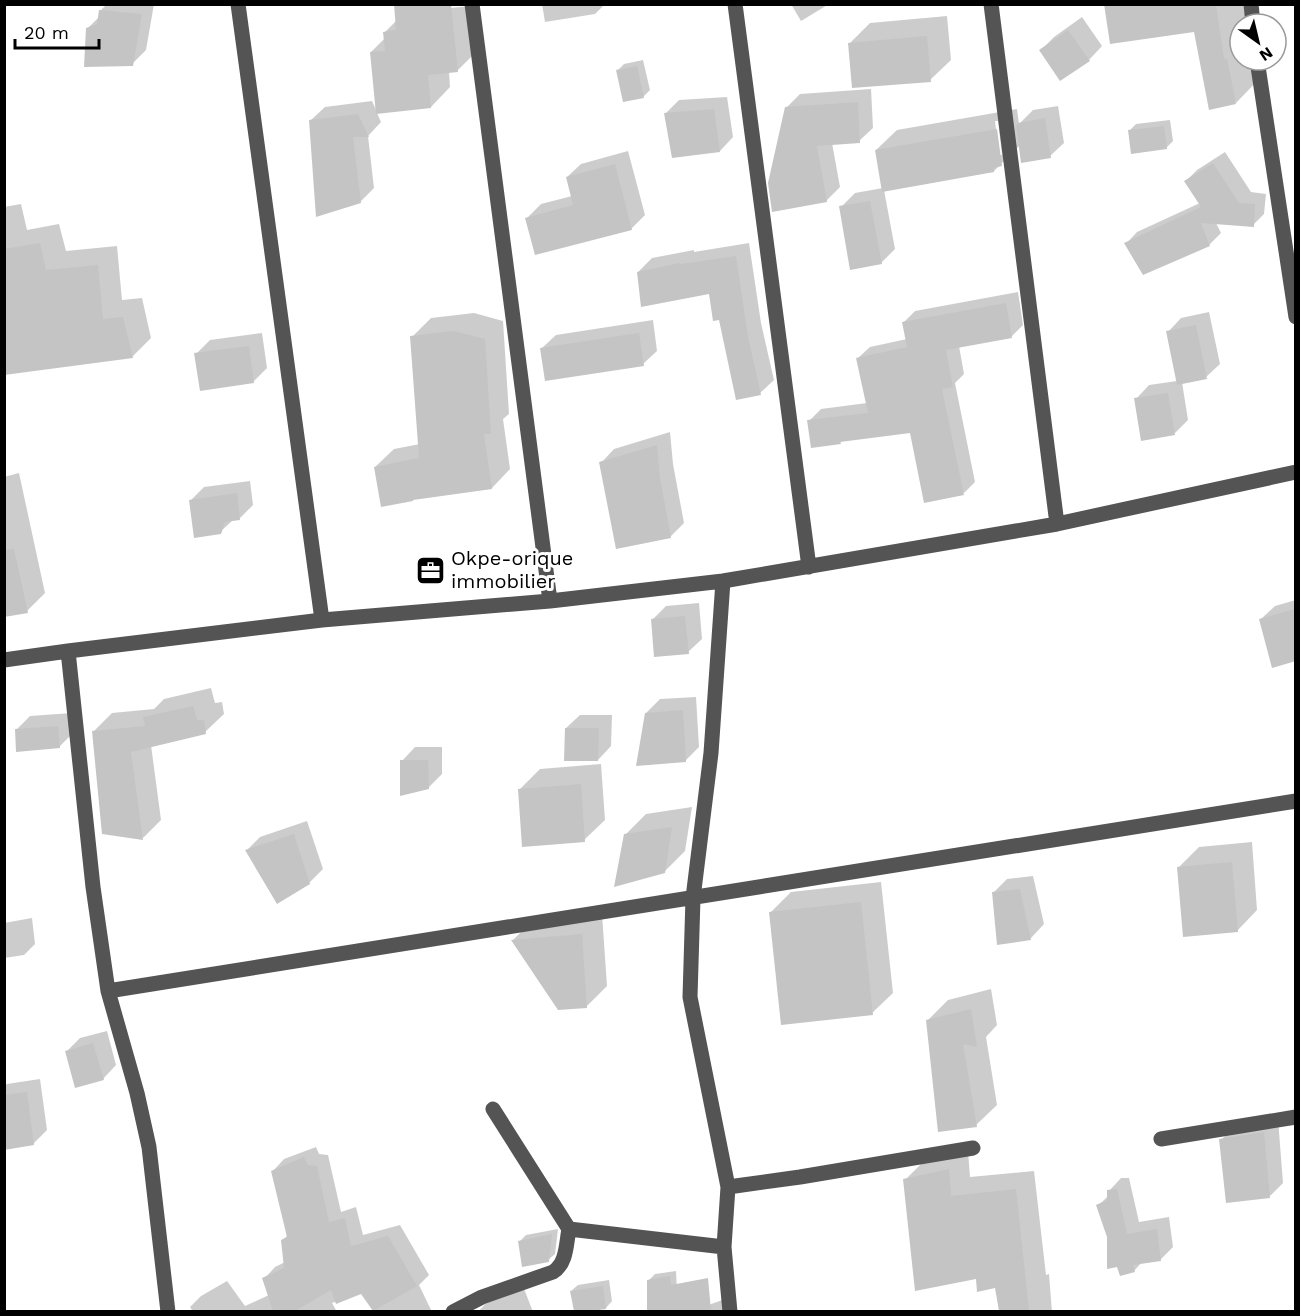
<svg xmlns="http://www.w3.org/2000/svg" width="1300" height="1316" font-family="'Work Sans',sans-serif">
  <style>
    .shadow { fill: #0003; fill-rule: evenodd }
    .building { fill: #c4c4c4 }
    .lines { fill: none; stroke-linecap: round; stroke-linejoin: round }
    .minor { stroke: #545454; stroke-width: 15 }
    .labels { text-anchor: middle; stroke-width: 6; stroke-linejoin: round; paint-order: stroke }
    .poi-label { font-size: 20px; fill: #000; stroke: #fff; text-anchor: start }
  </style>
  <rect width="100%" height="100%" fill="#fff"/>
  <path class="shadow" d="M107,4H154L146,50L132,64L88,28L99,17L100,11Z
    M542,4H605L595,14L545,22Z
    M791,4H829L801,21Z
    M1106,4H1245L1248,24H1240V60H1258L1261,77L1236,103L1195,31Z
    M472,6L477,51L457,71L449,72L450,87L431,107L377,113L381,122L368,136L374,188L360,202L311,120L325,107L372,101L376,110L371,52L385,38V32L397,20L438,9Z
    M947,16L951,60L930,80L850,43L870,23Z
    M1082,17L1102,46L1089,60L1041,50L1054,37Z
    M643,60L650,90L643,97L618,70L624,64Z
    M871,89L873,128L859,141L832,143L840,187L826,201L786,108L800,94Z
    M727,97L733,137L720,151L665,114L679,100Z
    M1058,106L1064,143L1050,156L1020,145L994,171L884,190L895,249L881,263L841,207L855,193L883,188L876,150L897,130L1017,109L1019,124L1033,110ZM995,121H998L1002,155H999Z
    M1170,120L1173,141L1166,148L1129,131L1136,124Z
    M628,151L645,215L631,229L527,218L541,204L572,196L567,177L581,164Z
    M1225,152L1251,192L1266,194L1264,214L1253,225L1216,223L1221,233L1209,245L1126,244L1137,232L1200,203L1186,181L1197,170Z
    M21,204L27,230L59,224L66,251L117,246L122,300L142,298L151,338L132,357L4,372V207Z
    M749,243L761,323L774,380L760,393L721,318L710,293L638,272L652,258L694,250V252Z
    M1018,292L1023,325L1012,336L959,346L964,374L955,383L975,482L964,493L911,431L843,440L840,443L809,421L821,409L867,403L858,358L870,347L907,339L904,322L915,311Z
    M1209,312L1220,364L1206,377L1182,382L1188,420L1175,433L1136,399L1149,385L1177,381L1168,332L1181,318Z
    M474,313L503,321L509,414L503,419L510,469L492,488L414,498L375,467L394,449L420,444L412,337L431,318Z
    M653,320L657,351L643,364L542,348L556,335Z
    M262,333L267,368L253,382L196,354L210,340Z
    M670,432L673,464L684,523L670,537L601,463L614,449Z
    M19,473L45,593L27,611L4,616V477Z
    M250,481L253,505L239,519L233,520L220,532L190,501L204,487Z
    M1296,600V660L1261,619L1275,606Z
    M699,603L702,639L688,652L652,620L666,606Z
    M211,688L215,703L222,702L224,714L205,732L151,745L161,820L143,838L93,732L112,713L154,709L164,699Z
    M696,697L699,747L685,761L646,713L660,699Z
    M72,713L73,733L59,747L16,730L30,716Z
    M580,715H612L611,746L598,760L566,728Z
    M415,747H442V774L428,788L402,761Z
    M601,764L605,820L584,840L520,789L540,769Z
    M692,807L685,851L664,872L625,835L646,814Z
    M307,821L323,869L309,883L247,850L260,837Z
    M1252,842L1257,910L1237,931L1179,867L1199,847Z
    M1033,876L1044,924L1031,938L998,943L993,893L1007,879Z
    M881,882L893,993L872,1013L771,912L791,892Z
    M602,914L607,986L587,1006L513,940L533,920Z
    M32,918L35,944L24,955L4,958V923Z
    M991,989L997,1025L986,1037L997,1105L976,1125L927,1021L948,1000Z
    M107,1031L116,1065L103,1079L66,1052L80,1038Z
    M40,1079L47,1130L33,1144L4,1148V1086L7,1084Z
    M1278,1119L1283,1183L1270,1196L1221,1140L1235,1126Z
    M316,1147L319,1154L328,1155L341,1212L356,1207L363,1235L400,1225L429,1275L419,1285L432,1312H377L362,1292L332,1303L337,1312H193L190,1307L201,1296L227,1281L245,1306L269,1295L264,1279L275,1267L285,1262L283,1240L288,1235L273,1171L284,1159Z
    M968,1151L970,1177L1034,1171L1046,1275L1049,1274L1052,1312H1001L996,1286L978,1277L905,1180L924,1161Z
    M1121,1178H1129L1139,1222L1169,1217L1173,1247L1160,1260L1142,1262L1134,1271L1108,1237L1098,1206L1109,1195V1191Z
    M558,1229L555,1254L548,1260L520,1241L526,1235Z
    M676,1271L677,1291L649,1280L655,1274Z
    M609,1280L612,1301L606,1308L576,1312L571,1291L578,1285Z
    M523,1286L533,1312H478L489,1300Z
    M728,1298L730,1312H689Z"/>
  <path class="building" d="M394,4H451L458,72L428,75L431,108L376,114L370,52L385,51L383,32L396,30Z
    M1104,4H1216L1224,59L1227,58L1236,104L1209,110L1194,32L1110,44Z
    M99,10L142,14L133,66L84,67L86,28L97,24Z
    M1068,30L1090,61L1060,81L1039,50Z
    M927,36L931,82L852,88L848,43Z
    M637,66L644,98L623,102L616,70Z
    M858,102L860,143L817,146L827,202L772,212L768,183L785,107Z
    M714,109L720,152L672,158L664,113Z
    M358,114L369,137H353L361,203L316,217L309,120Z
    M1045,118L1051,158L1021,163L1016,125H1018V123Z
    M1164,126L1167,149L1131,154L1128,130Z
    M997,129L1002,166L994,168V172L882,192L875,150Z
    M1213,163L1239,203L1255,204L1254,227L1201,223L1210,246L1143,275L1124,243L1201,207L1184,181Z
    M615,164L632,230L535,255L525,218L573,205L566,177Z
    M870,201L882,264L850,270L839,206Z
    M40,243L46,270L98,265L103,319L123,317L133,358L4,375V249Z
    M736,256L748,337L761,395L736,400L719,320L713,321L709,294L641,307L637,272L680,263L681,264Z
    M1006,303L1012,338L946,350L953,387L942,389L964,495L924,503L910,433L840,442L841,444L811,448L807,420L868,413L856,358L907,347L902,322Z
    M1196,325L1207,379L1177,385L1166,331Z
    M454,331L485,339L491,434H484L492,489L413,500V501L381,507L374,467L419,458L410,336Z
    M639,333L644,366L545,381L540,348Z
    M249,346L254,383L200,391L194,353Z
    M1168,393L1175,435L1141,441L1134,398Z
    M657,445L660,478L671,538L616,549L599,462Z
    M237,493L240,520L225,522L221,534L194,538L189,500Z
    M14,549L28,613L4,617V550Z
    M1296,609V661L1272,668L1259,619Z
    M685,616L689,654L654,657L651,619Z
    M193,706L197,720H204L206,734L131,752L143,840L102,834L92,731L145,726L143,717Z
    M683,710L686,762L636,766L645,713Z
    M58,726L60,748L16,752L15,729Z
    M565,728H599L598,761H564Z
    M400,760H428L429,789L400,796Z
    M581,784L585,842L522,847L518,789Z
    M672,827L665,873L614,887L624,834Z
    M294,834L310,884L277,904L245,850Z
    M1232,862L1238,932L1183,937L1177,867Z
    M1020,889L1031,940L997,945L992,892Z
    M861,902L873,1015L781,1025L769,912Z
    M582,934L587,1008L558,1010L511,940Z
    M971,1009L977,1047L963,1044L977,1127L938,1132L926,1020Z
    M93,1043L104,1080L75,1088L65,1051Z
    M27,1092L34,1145L4,1150V1095Z
    M1264,1132L1270,1198L1226,1203L1219,1139Z
    M304,1157L308,1165L317,1166L329,1222L345,1218L351,1246L388,1236L417,1286L373,1311L361,1294L336,1304L331,1290L295,1311H273L262,1278L284,1268L281,1240L287,1237L271,1171Z
    M949,1169L951,1196L1016,1189L1029,1311H999L995,1288L977,1292L976,1279L915,1291L903,1179Z
    M1117,1189L1127,1234L1157,1229L1161,1261L1133,1265L1135,1272L1120,1276L1117,1267L1107,1269V1237L1096,1205L1107,1200V1190Z
    M552,1234L549,1262L522,1267L518,1241Z
    M670,1276L671,1285L708,1278L711,1311H647V1280Z
    M603,1286L606,1309L591,1311H574L570,1291Z"/>
  <g class="lines">
    <path class="minor" d="M238,4L322,620
      M472,4L550,601
      M735,4L809,567
      M991,4L1057,524
      M1251,4L1253,24
      M1257,60L1296,317
      M723,581L711,753L693,898L690,997L728,1187L724,1247L730,1312
      M68,651L93,887L108,991L137,1093L149,1147L168,1312
      M4,660L68,651L322,620L550,601L723,581L1057,524L1296,472
      M108,991L1296,801
      M493,1109L569,1229L724,1247
      M1161,1139L1296,1117
      M728,1187L800,1177L973,1148
      M453,1312L482,1297L553,1272C567,1263 566,1244 569,1229"/>
  </g>
  <defs>
    <symbol id="office-square" viewBox="-11 -11 22 22"><rect x="-9" y="-9" width="18" height="18" rx="4" fill="#000" stroke="#fff"/><path d="M-6-3h4V-5.5h4V-3h4V5H-6ZM-1-4.5V-3h2v-1.5ZM-6 0V1H6V0Z" fill="#fff"/></symbol>
  </defs>
  <g fill-rule="evenodd">
    <use href="#office-square" x="414" y="554" width="33" height="33"/>
  </g>
  <g class="labels">
    <g class="poi-label">
      <text x="451" y="565">Okpe-orique<tspan x="451" dy="23">immobilier</tspan></text>
    </g>
  </g>
  <rect width="1300" height="1316" fill="none" stroke="#000000" stroke-width="12"/>
  <g transform="translate(1258 42) rotate(146)"><circle r="28" fill="#ffffff" stroke="#999999" stroke-width="1.5"/>
  <path d="M0-4.5L10 22L0 15L-10 22Z" fill="#000000"/>
  <text y="-9" font-size="16" font-weight="bold" text-anchor="middle" fill="#000000">N</text>
  </g>
  <path d="M15 39v9h84v-9" fill="none" stroke="#000000" stroke-width="3"/>
  <text x="24" y="39" font-size="18" fill="#000000" stroke="#ffffff" stroke-width="4.5" paint-order="stroke">20 m</text>
</svg>
